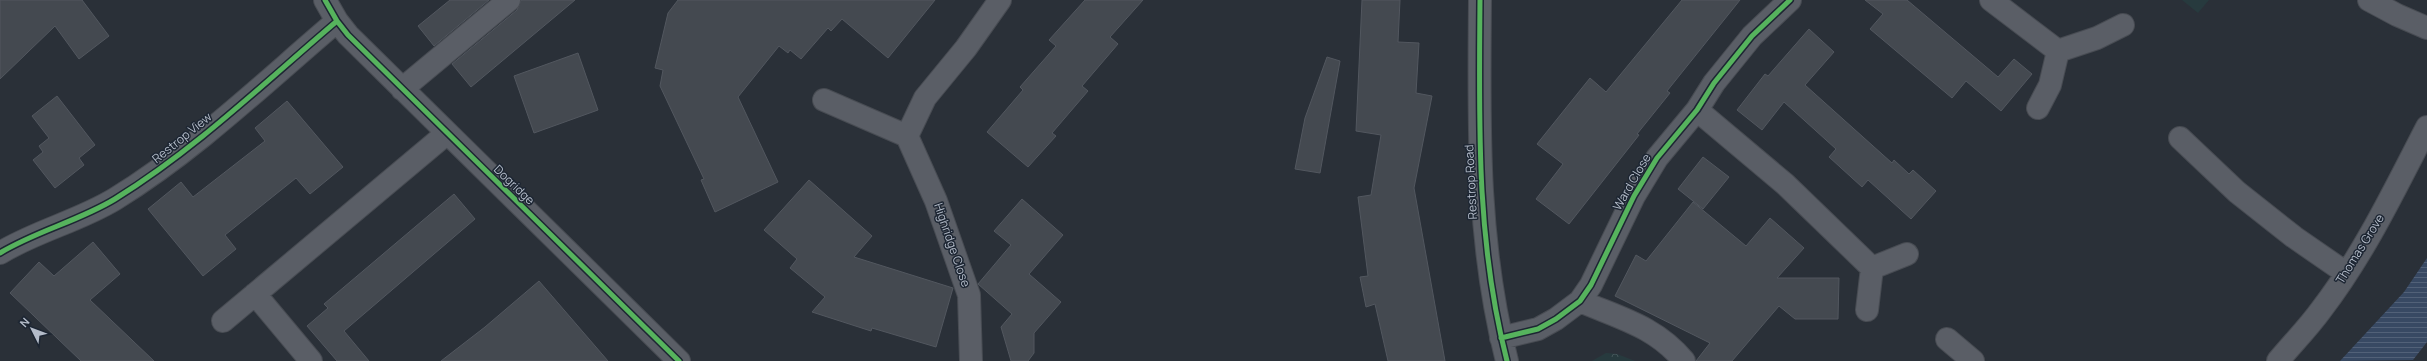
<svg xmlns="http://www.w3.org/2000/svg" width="2427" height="361" font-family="Manrope,sans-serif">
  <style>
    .park { fill: url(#park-crowns) }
    .garden { fill: #273a3e }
    .water { fill: url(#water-rules) }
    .building { fill: #444950; stroke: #52575f }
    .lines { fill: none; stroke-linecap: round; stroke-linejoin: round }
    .minor-casing { stroke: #484c53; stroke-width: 24 }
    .minor { stroke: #5a5e66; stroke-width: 22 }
    .cycleway-casing { stroke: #1d2633; stroke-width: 8 }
    .cycleway { stroke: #56b35d; stroke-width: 5 }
    .labels { text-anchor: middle; stroke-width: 3; stroke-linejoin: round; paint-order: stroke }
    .street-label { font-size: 12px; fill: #b4bcc9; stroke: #1d2633 }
  </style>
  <defs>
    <pattern id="park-crowns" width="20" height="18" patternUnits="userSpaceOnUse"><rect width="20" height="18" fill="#273a3e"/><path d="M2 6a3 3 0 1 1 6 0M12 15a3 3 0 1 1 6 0" fill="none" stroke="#445559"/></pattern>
    <pattern id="water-rules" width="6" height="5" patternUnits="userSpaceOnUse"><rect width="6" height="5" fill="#384963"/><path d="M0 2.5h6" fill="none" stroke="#526178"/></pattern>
  </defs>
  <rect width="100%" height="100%" fill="#2a3038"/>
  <path class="park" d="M1606,353L1617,354L1635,361H1592Z"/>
  <path class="garden" d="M2182,0H2209L2198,13Z"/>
  <path class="water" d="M2427,258V342L2413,360L2340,361L2404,292Z"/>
  <path class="building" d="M0,0H82L109,36L79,59L55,26L0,79Z
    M450,0H489L434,46L418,26Z
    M521,0H575L471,87L452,64L517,10Z
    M678,0H935L888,58L842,19L831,31L828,28L801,59L790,50L788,53L779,46L738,97L778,182L715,212L701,180L704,179L660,86L663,70L655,68L668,13Z
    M1085,0H1143L1110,37L1118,44L1082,86L1088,91L1052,133L1056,136L1028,167L987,132L1023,90L1020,87L1056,46L1049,40Z
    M1362,0H1400L1398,42L1419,43L1416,93L1432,96L1414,188L1445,361H1388L1375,304L1366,307L1360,277L1368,276L1358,197L1371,195L1381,135L1356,131Z
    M1682,0H1740L1667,91L1670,93L1637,134L1639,135L1569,224L1536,199L1563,164L1537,144L1590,78L1606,92Z
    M1865,0H1907L1998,77L2014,59L2032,74L2001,111L1966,81L1952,98L1870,29L1883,14Z
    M1809,29L1834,52L1805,85L1892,163L1894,160L1909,174L1913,170L1936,191L1911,219L1868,180L1862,187L1829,157L1836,149L1784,102L1762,130L1737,110L1765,74L1768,76Z
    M578,53L598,110L534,133L514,76Z
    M1327,57L1340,61L1320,173L1295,169L1305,118Z
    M57,96L95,145L79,158L84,165L55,188L33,160L43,152L39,146L49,138L32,116Z
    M287,101L343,167L310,194L296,178L225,235L236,249L203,276L148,209L181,182L193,197L265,141L255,128Z
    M1703,157L1729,177L1703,209L1678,189Z
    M809,180L872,236L854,257L953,288L936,347L872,328L871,331L812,312L825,297L790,268L797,259L764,230Z
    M454,194L475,219L344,331L369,361H337L307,326L328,308L324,304Z
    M1022,199L1063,235L1029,274L1061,302L1034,333V353L1028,361H1011L1001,327L1012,314L978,284L1011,245L994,231Z
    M1693,202L1746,246L1770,218L1804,248L1777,278H1839L1838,319H1795L1779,306L1732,361H1696L1710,343L1615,296L1636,255L1646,261Z
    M93,242L120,274L90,300L154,361H81L10,293L39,262L54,276Z
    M539,281L608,361H441L485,327Z"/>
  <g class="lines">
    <defs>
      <path id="minor" d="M1480,0C1479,123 1476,241 1507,361
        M1991,0L2058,51
        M2369,0L2397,15L2427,28
        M337,21L348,35L679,361
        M402,89L509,0
        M824,100L907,136L925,98L966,48L1000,0
        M2038,108L2050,85L2058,51L2097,38L2123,25
        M1697,110L1785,184L1872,268
        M907,136L936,201L969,295L971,361
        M2180,138L2237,192L2294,237L2346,273
        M0,253C36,231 79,221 115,199C196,149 265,82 337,21L325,0
        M255,294L311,361
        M1580,301C1619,318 1655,326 1684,361
        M1867,310L1872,268L1907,254
        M223,321L446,134
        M1501,338L1538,329L1556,319L1580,301L1591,285L1634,196L1657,158L1697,110L1714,83L1752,36L1790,0
        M1947,339L1973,361
        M2278,361C2292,344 2308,328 2321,310C2364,254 2395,189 2427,127"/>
    </defs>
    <use href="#minor" class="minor-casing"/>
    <use href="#minor" class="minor"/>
    <defs>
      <path id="cycleway" d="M1480,0C1479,123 1476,241 1507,361
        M337,21L348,35L679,361
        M0,253C36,231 79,221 115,199C196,149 265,82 337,21L325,0
        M1501,338L1538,329L1556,319L1580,301L1591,285L1634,196L1657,158L1697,110L1714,83L1752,36L1790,0"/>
    </defs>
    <use href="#cycleway" class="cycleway-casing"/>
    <use href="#cycleway" class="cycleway"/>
  </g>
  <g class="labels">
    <g class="street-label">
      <text transform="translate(182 138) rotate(-39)" y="4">Restrop View</text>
      <text transform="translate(1471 182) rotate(-93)" y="4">Restrop Road</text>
      <text transform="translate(1632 182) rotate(-60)" y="4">Ward Close</text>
      <text transform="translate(514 185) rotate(44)" y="4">Dogridge</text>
      <text transform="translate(952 245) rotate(71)" y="4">Highridge Close</text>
      <text transform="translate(2360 249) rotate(-58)" y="4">Thomas Grove</text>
    </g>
  </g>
  <g transform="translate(32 329) rotate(312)" stroke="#1d2633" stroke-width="3" paint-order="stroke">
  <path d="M0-3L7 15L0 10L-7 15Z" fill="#b4bcc9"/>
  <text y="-6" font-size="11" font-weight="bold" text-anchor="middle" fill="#b4bcc9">N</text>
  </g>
</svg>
